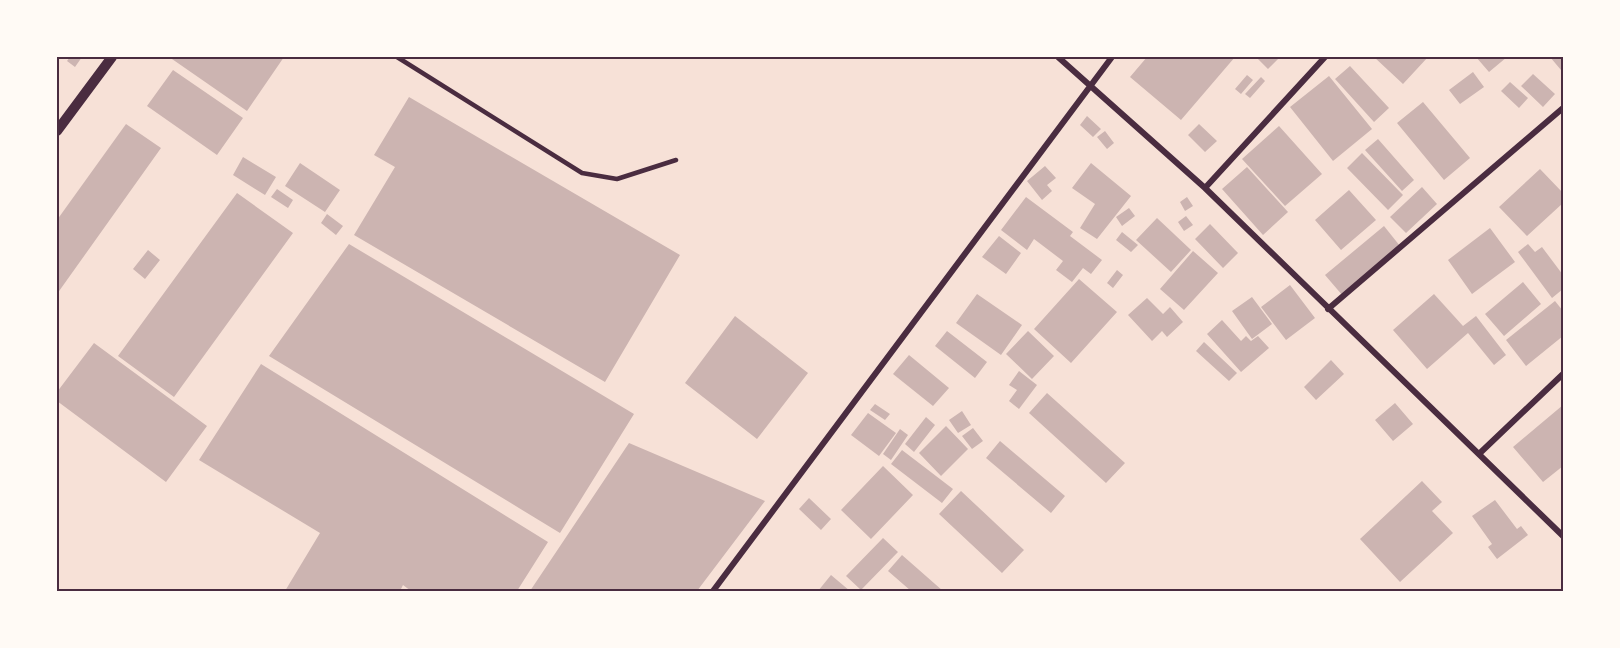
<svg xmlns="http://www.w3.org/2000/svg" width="1620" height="648" font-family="Commissioner,sans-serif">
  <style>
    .building { fill: #ccb4b1 }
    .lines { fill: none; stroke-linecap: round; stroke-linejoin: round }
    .service { stroke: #4a2c40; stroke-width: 4.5 }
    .minor { stroke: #4a2c40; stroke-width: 6 }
    .tertiary { stroke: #4a2c40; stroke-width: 10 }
    .neatline { fill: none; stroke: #4a2c40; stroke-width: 2 }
  </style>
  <rect width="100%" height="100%" fill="#f7e1d7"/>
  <path class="building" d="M70,57H82L75,67L67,61Z
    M173,57H284L247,111L172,59Z
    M1147,57H1235L1181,120L1130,77Z
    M1256,57H1280L1268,69Z
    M1374,57H1428L1403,84Z
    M1476,57H1507L1489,72Z
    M1550,57H1563V68L1561,70Z
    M1350,66L1389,108L1374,122L1335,79Z
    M173,70L243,118L217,155L147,106Z
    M1473,72L1484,87L1460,104L1449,90Z
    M1533,74L1555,94L1543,107L1521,86Z
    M1247,75L1253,80L1241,94L1235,89Z
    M1329,76L1372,129L1333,161L1290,107Z
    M1261,77L1265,81L1250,98L1245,94Z
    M1510,82L1528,98L1519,108L1501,91Z
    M409,97L680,255L605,382L354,235L395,167L374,155Z
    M1423,102L1470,158L1444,180L1397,123Z
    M1087,116L1101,129L1093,137L1080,125Z
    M126,124L161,148L57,294V220Z
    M1199,124L1217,141L1205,152L1188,135Z
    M1279,126L1322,174L1285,206L1242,159Z
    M1105,131L1114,143L1107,149L1097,137Z
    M1378,139L1414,180L1402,191L1365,150Z
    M1362,153L1403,195L1388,210L1347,168Z
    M243,157L276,177L265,195L233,175Z
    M300,163L340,190L325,212L285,186Z
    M1091,163L1131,196L1097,239L1080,228L1095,204L1072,188Z
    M1045,166L1056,178L1047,185L1052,191L1042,200L1027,181Z
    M1247,167L1288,212L1263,235L1222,189Z
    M1540,169L1563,193V203L1527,236L1499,207Z
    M1422,187L1437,204L1406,233L1390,217Z
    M277,189L293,200L288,208L271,197Z
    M1349,190L1376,220L1341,250L1315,220Z
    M237,193L293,233L174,397L118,356Z
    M1026,197L1073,232L1070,236L1102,260L1091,274L1083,268L1072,282L1056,270L1063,261L1034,239L1027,250L1001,230Z
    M1187,197L1193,206L1185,211L1180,202Z
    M1129,208L1135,216L1122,226L1116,217Z
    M327,214L343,226L336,235L321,223Z
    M1186,216L1193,225L1184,231L1178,222Z
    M1157,218L1191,250L1171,272L1136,240Z
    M1210,224L1238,253L1223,268L1195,239Z
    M1384,226L1400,246L1343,296L1325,275Z
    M1490,228L1515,262L1472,294L1448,260Z
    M1122,232L1138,245L1131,252L1116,240Z
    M999,236L1021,253L1006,274L982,257Z
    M349,244L634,414L560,533L269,356Z
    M1528,244L1535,252L1542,247L1563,275V289L1552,298L1518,252Z
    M148,250L160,260L145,279L133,269Z
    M1193,251L1218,273L1184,310L1160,289Z
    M1117,270L1123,275L1113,288L1107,283Z
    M1079,279L1117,312L1071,363L1034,329Z
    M1523,282L1541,304L1504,336L1485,314Z
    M1290,285L1315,318L1286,340L1261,307Z
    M977,294L1022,325L1001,355L956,323Z
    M1434,294L1463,326L1476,316L1506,355L1494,365L1468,333L1427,369L1393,330Z
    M1252,297L1272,324L1252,339L1232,311Z
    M1147,298L1163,314L1170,307L1183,322L1167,337L1162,331L1152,341L1128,315Z
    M1555,301L1563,311V336L1526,366L1506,340Z
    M735,316L808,373L757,439L685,383Z
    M1222,320L1241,341L1246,336L1251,341L1258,336L1269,348L1241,372L1207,334Z
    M947,331L987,362L975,378L935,346Z
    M1028,331L1054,356L1032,379L1006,354Z
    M1204,342L1237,373L1229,381L1196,351Z
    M94,343L207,426L166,482L57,401V392Z
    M909,355L949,388L933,406L893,374Z
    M1331,360L1344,374L1316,400L1304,387Z
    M261,364L548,542L517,591H411L403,585L400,591H285L320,533L199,460Z
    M1019,371L1037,385L1019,409L1009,401L1017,390L1009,385Z
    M1047,393L1125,463L1106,483L1029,413Z
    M1395,403L1413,424L1393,441L1375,420Z
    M875,404L890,414L885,420L870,410Z
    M1563,405V466L1543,482L1513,447Z
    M962,411L971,425L958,433L949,420Z
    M868,413L896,433L879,456L851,435Z
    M926,417L935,425L914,452L905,444Z
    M946,426L968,449L941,476L919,453Z
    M973,428L983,441L972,449L962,436Z
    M900,429L908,435L891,460L883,454Z
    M1000,441L1065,496L1051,513L986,458Z
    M629,443L765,501L697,591H530Z
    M902,450L953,489L942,503L891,464Z
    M883,466L913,495L871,539L841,510Z
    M1422,481L1442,502L1432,511L1453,533L1400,582L1360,539Z
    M961,491L1024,550L1002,573L939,514Z
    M809,498L831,519L821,530L799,509Z
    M1495,500L1517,529L1521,526L1528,535L1497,559L1488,547L1492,544L1472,516Z
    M883,538L898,552L861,590L846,576Z
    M902,555L943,591H911L888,571Z
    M831,575L850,591H818Z"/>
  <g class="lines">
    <path class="service" d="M397,57L582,173L617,179L676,160"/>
    <path class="minor" d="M1058,57L1205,188L1563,536
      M1205,188L1325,57
      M1328,309L1563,108
      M1480,453L1563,374
      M713,591L1112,57"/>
    <path class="tertiary" d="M57,131L112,57"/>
  </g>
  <rect width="1620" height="648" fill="none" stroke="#fffaf5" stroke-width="117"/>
  <rect x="58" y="58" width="1504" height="532" class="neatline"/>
</svg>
